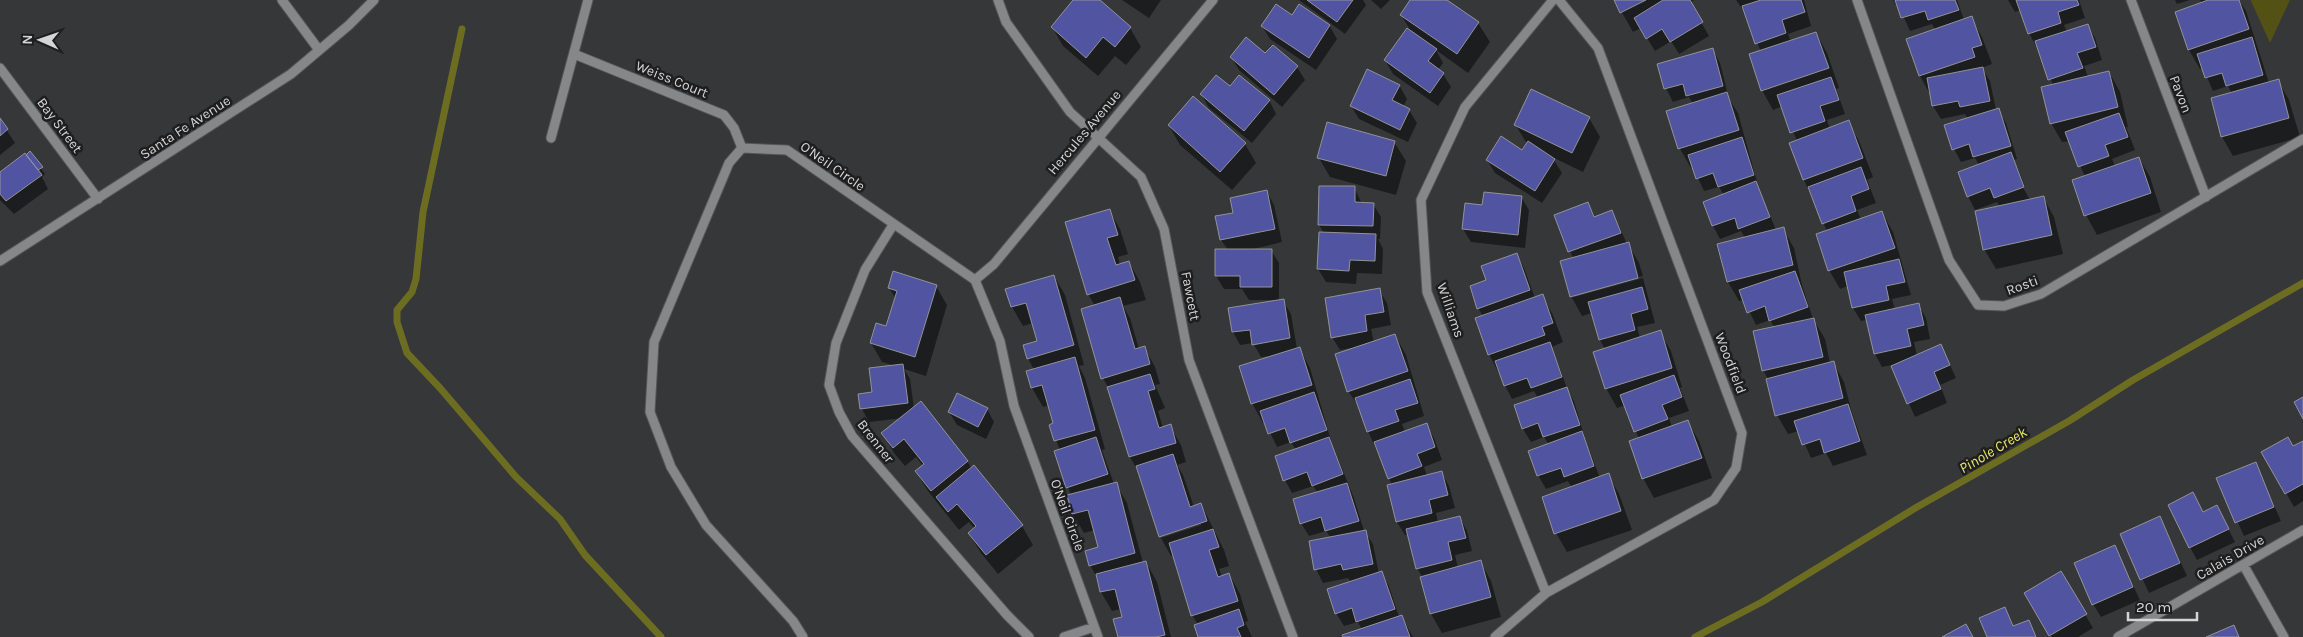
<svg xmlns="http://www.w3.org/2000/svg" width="2303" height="637" font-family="Karla,sans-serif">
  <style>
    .green { fill: #535214 }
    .shadow { fill: #0007; fill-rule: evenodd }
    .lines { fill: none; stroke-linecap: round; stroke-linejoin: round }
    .stream { stroke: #6d6d21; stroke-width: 7 }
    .building { fill: #5155a1; stroke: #929396 }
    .minor-casing { stroke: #555557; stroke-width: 11 }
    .minor { stroke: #868789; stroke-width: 9 }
    .labels { text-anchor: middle; stroke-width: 5; stroke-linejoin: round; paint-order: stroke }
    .street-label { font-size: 14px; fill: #d4d5d6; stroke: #1e1e1f }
    .water-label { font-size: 15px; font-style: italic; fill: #e9e968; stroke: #1e1e1f }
  </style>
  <rect width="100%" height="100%" fill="#363739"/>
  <path class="green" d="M2251,0H2290L2270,43L2251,1Z"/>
  <path class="shadow" d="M1075,0H1098L1130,28L1141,47L1126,65L1115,56L1098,76L1063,46L1052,27Z
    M1122,0H1161L1149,18Z
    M1299,0H1363L1366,5L1345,34Z
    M1371,0H1390L1381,9Z
    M1411,0H1445L1478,23L1490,42L1468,73L1436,50L1443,63L1438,70L1443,74L1451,87L1438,106L1393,74L1385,60L1409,28L1401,15Z
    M1615,0H1694L1690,3L1709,36L1679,54L1671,41L1655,51L1641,28L1633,32Z
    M1736,0H1804L1811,26L1788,34L1791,42L1816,33L1827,53L1839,88L1836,89L1845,114L1827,120L1830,129L1848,122L1859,141L1873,177L1867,180L1876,203L1857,210L1861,220L1882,212L1893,232L1911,295L1892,299L1895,310L1918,304L1926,318L1930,339L1914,342L1917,356L1941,346L1956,378L1940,385L1947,403L1915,417L1892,365L1882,367L1875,354L1867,320L1861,321L1853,308L1848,286L1840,289L1829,270L1827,231L1804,180L1797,141L1783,106L1773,110L1762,90L1761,52L1746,14Z
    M1893,0H1957L1964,20L1971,18L1982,37L1992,64L1982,68L1990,81L1996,110H1998L2006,123L2017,159L2014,160L2026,188L2022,180L2020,182L2030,200L2043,197L2054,217L2063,254L1996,269L1984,249L2000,207L1997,202L1975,210L1968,196L1979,165L1975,158L1961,162L1954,149L1968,119L1965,114L1941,119L1933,106L1931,96L1920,76L1907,39L1935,30L1932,24L1910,31L1898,4L1896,5Z
    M2008,0H2079L2085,18L2064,25L2067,32L2087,25L2095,38L2102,60L2084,66L2088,77L2109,72L2120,92L2128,127H2126L2135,150L2112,159L2115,166L2139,158L2150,177L2161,212L2097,235L2086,215L2085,177L2070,141L2062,142L2051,123L2053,85L2038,46H2036L2029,33L2021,10L2015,12Z
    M2175,0H2190L2177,4Z
    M2200,0H2239L2246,11L2269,83L2278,81L2289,100L2300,137L2233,156L2222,137L2232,94L2228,86L2213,91L2203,68L2200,69L2189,50L2176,12L2202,3Z
    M1293,17L1329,25L1337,39L1316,70L1270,39L1262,26Z
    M1713,50L1720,63L1729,99L1738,113L1759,189L1776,230L1783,229L1794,248L1802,285L1813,319L1825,339L1830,363L1833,362L1844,382L1852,413L1867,455L1833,466L1826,453L1811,458L1799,431L1788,434L1777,415L1768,379L1763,370L1775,328L1770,320L1756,325L1744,300L1739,301L1728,282L1745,238L1741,231L1720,239L1713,226L1724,195L1719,187L1704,191L1693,167L1691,168L1680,149L1668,112L1693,104L1689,97L1673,102L1666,88Z
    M1266,55L1297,67L1305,80L1282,107L1239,70L1231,57Z
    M1399,85L1407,99L1403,107L1409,110L1417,123L1408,142L1359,119L1351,106Z
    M1201,94L1269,100L1276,114L1252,143L1209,108Z
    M1589,118L1600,137L1583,172L1552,157L1562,173L1542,203L1495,173L1487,160L1522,152L1527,144L1515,124Z
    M0,120L15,143L0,155Z
    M1169,126L1245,144L1256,163L1232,190L1180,145Z
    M1394,142L1406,161L1396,195L1330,177L1319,158Z
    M30,153L45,174L42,177L48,189L14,214L0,200V171L1,173ZM36,164L43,176H42L38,172Z
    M1320,187H1354L1362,204H1373L1381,217L1380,239H1378L1383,249L1382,274L1357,273L1356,284L1326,282L1318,269L1324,233L1319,225Z
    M1267,192L1274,205L1282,242L1249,250H1271L1279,263V300H1249L1242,289H1224L1216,276L1228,250L1221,240L1217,217L1235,214Z
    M1521,197L1529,210L1525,248L1471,242L1463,229L1484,207Z
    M1588,204L1595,217L1612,211L1627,244H1628L1639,263L1643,276L1574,294V297L1643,278L1655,323L1637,327L1640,338L1660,332L1671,351L1682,387L1680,388L1689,411L1669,418L1672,427L1688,422L1699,441L1712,478L1654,498L1643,478L1639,439L1626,405L1617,408L1606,388L1605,349L1600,340L1592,313L1582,316L1571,296L1573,258L1556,215Z
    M1109,210L1120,229L1128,254L1118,257L1120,265L1129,262L1140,282L1146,300L1123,306L1130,318L1139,349L1144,347L1155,367L1160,384L1155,385L1165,408L1158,411L1163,428L1170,426L1181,445L1186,462L1177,465L1183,475L1194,507L1201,504L1224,550L1229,566L1219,569L1222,577L1229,574L1240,594L1248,621L1245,622L1252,637H1199L1198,625L1193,616L1174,555L1171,556L1161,538L1201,525V522L1139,473L1130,457L1110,391L1103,378L1095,306L1088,294Z
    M1517,255L1524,268L1535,298L1542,295L1553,315L1563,342L1552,347L1568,391L1574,401L1585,439L1600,478L1608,475L1619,494L1632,530L1567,552L1556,533L1572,488L1568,481L1546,489L1538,475L1549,445L1544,437L1531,442L1523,429L1515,406L1538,398L1534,391L1512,399L1489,354L1483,316L1478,308L1488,281Z
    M1054,276L1065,295L1084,365L1079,366L1085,378L1105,449L1102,450L1114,484H1116L1127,503L1143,563L1146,562L1157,582L1171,637H1119L1124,618L1121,609L1112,611L1101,592L1098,579L1090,565L1099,548L1095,530L1084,533L1073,514L1068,496L1071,495L1055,452L1060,450L1050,425L1055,424L1049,405L1043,407L1032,388L1034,370L1028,358L1038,342L1033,323L1023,326L1012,307L1007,290Z
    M936,286L947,305L926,376L904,369L910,379L914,409L967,461L972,469L1022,526L1033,545L998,574L981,553L969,534L975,529L969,522L959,530L928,491L916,472L923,466L916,457L905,466L894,453L883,433L903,418L869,422L862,409L896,366L882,362L871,343L887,328L896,299L889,288Z
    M1379,290L1387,303L1391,325L1371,329L1374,343L1395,335L1406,355L1424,416L1402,424L1405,432L1426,425L1434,438L1442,460L1424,467L1427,476L1442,473L1449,486L1455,508L1436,513L1438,523L1460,518L1467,531L1472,551L1455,555L1458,568L1480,561L1491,581L1501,617L1442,633L1431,614L1421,578H1423L1417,568L1409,534L1405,535L1397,522L1392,485L1368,431L1361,410L1348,391L1351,348L1340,350L1332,337Z
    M1283,301L1291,314L1297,349L1299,348L1310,368L1332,444L1354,498L1364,531L1373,544L1379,574L1382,573L1389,586L1399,617L1401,616L1413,637H1344L1362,630L1358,622L1344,626L1336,613L1351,582L1348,578L1323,583L1316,569L1331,538L1326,531L1309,536L1301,523L1318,493L1313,486L1292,493L1285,480L1296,450L1291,442L1277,447L1265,422L1263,423L1252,403L1270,356L1261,357L1253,343L1240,345L1233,332L1229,309Z
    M987,409L994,422L986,439L957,425L949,412Z
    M2303,442V501L2294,507L2263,452L2293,448Z
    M2255,463L2281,521L2244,536L2218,479Z
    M2217,507L2235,542L2197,560L2190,547L2203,513Z
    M2160,518L2187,576L2149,593L2122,534Z
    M2114,546L2140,600L2101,617L2093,604Z
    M2061,573L2093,628L2078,637H2051L2025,593Z"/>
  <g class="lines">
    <path class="stream" d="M462,29L423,212L416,279L412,292L397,310V322L407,353L440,388L516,477L560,519L585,555L661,637
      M1695,637L1762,602L1917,507L2069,421L2133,380L2303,283"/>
  </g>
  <path class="building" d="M1073,0H1100L1131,27L1115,47L1103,37L1086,58L1051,27Z
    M1307,0H1353L1337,22Z
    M1410,0H1447L1479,22L1457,54L1400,15Z
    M1614,0H1646L1620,13Z
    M1663,0H1690L1703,22L1670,42L1662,29L1646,39L1634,18Z
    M1761,0H1801L1805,12L1782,20L1786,33L1755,44L1742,6Z
    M1895,0H1955L1959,10L1928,20L1925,11L1901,18Z
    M2016,0H2077L2079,5L2058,12L2061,23L2028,34Z
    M2208,0H2239L2249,29L2188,50L2175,12Z
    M1276,4L1292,15L1299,4L1330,25L1309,58L1261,26Z
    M1972,16L1982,45L1972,48L1975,57L1919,76L1906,39Z
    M2088,24L2096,47L2077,53L2083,68L2048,80L2035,41Z
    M1407,28L1437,49L1428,61L1444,73L1430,93L1384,60Z
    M1816,32L1829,68L1761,91L1749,54Z
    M1246,37L1265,53L1273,45L1298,66L1274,95L1230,57Z
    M2252,37L2263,75L2226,86L2222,73L2205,78L2197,54Z
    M1713,48L1723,86L1686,96L1683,84L1664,89L1657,64Z
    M1983,67L1990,101L1960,107L1958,101L1932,106L1927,78Z
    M1367,69L1400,85L1392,100L1410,109L1400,130L1350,106Z
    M2109,71L2118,107L2050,124L2041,87Z
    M1216,75L1230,86L1239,75L1270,100L1244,131L1200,94Z
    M1831,77L1839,100L1820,106L1825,121L1790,133L1777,95Z
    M2279,79L2289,118L2221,137L2211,98Z
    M1531,89L1590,117L1572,153L1514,125Z
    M1727,92L1739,130L1678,149L1666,111Z
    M1193,96L1246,143L1220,172L1168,125Z
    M1999,108L2011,146L1973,157L1969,144L1952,150L1944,125Z
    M2119,113L2128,137L2105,145L2109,156L2078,167L2065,132Z
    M0,118L8,129L0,136Z
    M1849,120L1863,158L1803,180L1789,143Z
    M1327,122L1395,141L1386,176L1317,158Z
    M1501,136L1522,150L1528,141L1555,159L1535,191L1486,160Z
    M1742,137L1754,175L1718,187L1713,173L1696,179L1688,155Z
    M30,151L43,167L38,170L26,155Z
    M2011,152L2024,187L1994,198L1990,188L1967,197L1958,172Z
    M25,153L42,175L6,201L0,194V172Z
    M2139,157L2151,193L2084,216L2072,180Z
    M1861,167L1869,189L1851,196L1856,211L1822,224L1808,187Z
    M1756,181L1770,217L1738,229L1735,218L1712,226L1703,202Z
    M1319,186H1355V202L1374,203L1373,226L1318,225Z
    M1267,190L1275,229L1220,240L1215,216L1233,213L1230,198Z
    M1484,192L1522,196L1518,235L1462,229L1465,203L1482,205Z
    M2044,196L2052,235L1983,250L1975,211Z
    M1588,202L1594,217L1612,210L1621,233L1568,252L1554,215Z
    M1110,209L1118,235L1107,238L1116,265L1129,261L1135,280L1087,295L1065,222Z
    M1882,211L1895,248L1828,271L1816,234Z
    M1784,227L1793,265L1727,282L1717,244Z
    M1319,232L1376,234L1375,261L1350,260L1349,271L1317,269Z
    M1629,242L1638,278L1570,297L1560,261Z
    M1215,249H1272V287H1240V276H1215Z
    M1517,253L1530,290L1477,309L1470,286L1486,280L1481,266Z
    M1899,259L1905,282L1886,286L1889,300L1852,308L1844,272Z
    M893,271L937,285L915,357L870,343L876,323L886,326L897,291L888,288Z
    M1795,271L1808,307L1769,321L1765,306L1747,313L1739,290Z
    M1054,275L1074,345L1027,359L1023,345L1037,341L1026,303L1011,307L1005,289Z
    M1642,287L1648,309L1631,314L1635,330L1599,340L1588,302Z
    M1380,288L1384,312L1365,315L1367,331L1331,338L1325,298Z
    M1543,294L1553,323L1542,327L1545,335L1488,355L1475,318Z
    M1120,297L1135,349L1145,346L1150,364L1101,379L1081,309Z
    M1284,299L1290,338L1252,345L1250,330L1232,332L1228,308Z
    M1919,303L1924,325L1907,329L1911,346L1874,354L1865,315Z
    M1814,318L1823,357L1762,371L1753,331Z
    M1661,330L1672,368L1605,389L1593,352Z
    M1395,334L1408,371L1347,392L1335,354Z
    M1550,342L1562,377L1531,388L1527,378L1504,386L1495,361Z
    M1941,344L1950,365L1934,372L1941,389L1907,404L1891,366Z
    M1300,347L1312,385L1251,404L1239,366Z
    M1075,357L1095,430L1054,441L1049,425L1053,423L1042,385L1031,388L1026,371Z
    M1834,361L1843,398L1775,416L1766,379Z
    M903,364L908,403L860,409L858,394L872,392L869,368Z
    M1150,374L1155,389L1148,391L1159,428L1171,424L1176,443L1129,457L1107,387Z
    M1674,375L1682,397L1662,405L1668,419L1634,432L1620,395Z
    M1410,379L1418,403L1395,410L1399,421L1367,432L1355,398Z
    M1567,387L1580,425L1543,437L1538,423L1522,429L1514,405Z
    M1314,392L1327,430L1290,443L1285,428L1268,434L1260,411Z
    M957,393L988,408L978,427L948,412Z
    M2303,397V419L2294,402Z
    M921,401L968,461L931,491L915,471L924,464L904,439L893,448L881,433Z
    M1848,404L1860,441L1824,453L1820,439L1802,445L1794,421Z
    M1688,420L1702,458L1642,479L1629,441Z
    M1427,423L1435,447L1417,454L1422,466L1388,479L1374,442Z
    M1582,431L1594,466L1564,477L1561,468L1537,476L1528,451Z
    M1096,437L1108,474L1066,488L1054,451Z
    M1329,437L1343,474L1312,486L1307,472L1283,481L1275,456Z
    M2288,437L2293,446L2303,441V484L2285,494L2261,452Z
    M1173,454L1190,507L1201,503L1207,521L1159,537L1136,466Z
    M2256,462L2274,507L2235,523L2216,478Z
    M974,465L1023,525L986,555L968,533L976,526L957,504L948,512L936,497Z
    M1442,471L1448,495L1429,500L1432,513L1396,522L1387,485Z
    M1609,473L1621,511L1554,534L1542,497Z
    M1117,482L1135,553L1089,566L1085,551L1098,547L1088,510L1072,514L1067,495Z
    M1347,483L1359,521L1325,531L1321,517L1300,524L1293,499Z
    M2193,492L2203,512L2217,505L2229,529L2189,548L2168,505Z
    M1460,516L1466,538L1448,542L1452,560L1416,569L1406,529Z
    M2160,516L2180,563L2140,580L2120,534Z
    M1213,529L1219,547L1209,550L1218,577L1229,573L1238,601L1191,616L1169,543Z
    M1366,530L1373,564L1343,570L1341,564L1314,570L1309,541Z
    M2115,545L2133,587L2092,605L2074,563Z
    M1481,560L1491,597L1430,614L1420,577Z
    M1146,561L1165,635L1156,637H1118L1113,619L1122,617L1115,589L1100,592L1096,574Z
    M1382,571L1395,609L1356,622L1352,608L1335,614L1327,589Z
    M2061,571L2087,614L2049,636L2024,593Z
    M2005,607L2013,626L2029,620L2036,637H1987L1979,618Z
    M1239,609L1244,625L1237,628L1241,637H1198L1194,625Z
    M1402,615L1410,637H1343L1342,635Z
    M1966,624L1973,637H1942Z
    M2234,625L2239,637H2206Z"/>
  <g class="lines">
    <defs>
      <path id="minor" d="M282,0L319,50
        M998,0L1006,22L1070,112L1141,177L1164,229L1189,360L1293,637
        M1857,0L1949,260L1978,305L2004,306L2041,294L2303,139
        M2131,0L2206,197
        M574,54L724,115L734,128L742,148
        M0,68L98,199
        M551,138L588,0
        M893,225L865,270L836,343L829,385L839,412L852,436L1007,615L1029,637
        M0,261L291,74L349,25L374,0
        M975,280L994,264L1213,0
        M2244,566L2284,637
        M1546,593L1427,292L1421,200L1465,107L1553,0
        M803,637L793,621L706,525L671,467L650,412L654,342L729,163L742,148L787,150L975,280L1000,341L1014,406L1098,637
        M1064,637L1094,627
        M1495,637L1546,593L1714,500L1736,468L1742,433L1598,48L1559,0
        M2118,637L2303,530"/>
    </defs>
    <use href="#minor" class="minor-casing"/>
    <use href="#minor" class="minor"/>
  </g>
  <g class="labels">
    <g class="street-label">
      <text transform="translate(672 79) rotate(22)" y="5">Weiss Court</text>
      <text transform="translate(2181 94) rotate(69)" y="5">Pavon</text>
      <text transform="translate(60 125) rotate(53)" y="5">Bay Street</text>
      <text transform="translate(185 127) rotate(-33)" y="5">Santa Fe Avenue</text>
      <text transform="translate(1084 132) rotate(-50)" y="5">Hercules Avenue</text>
      <text transform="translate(833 166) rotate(35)" y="5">O'Neil Circle</text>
      <text transform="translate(2022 285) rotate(-20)" y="5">Rosti</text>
      <text transform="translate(1191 296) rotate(79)" y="5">Fawcett</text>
      <text transform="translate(1451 310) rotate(71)" y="5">Williams</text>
      <text transform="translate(1731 363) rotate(69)" y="5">Woodfield</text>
      <text transform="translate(876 441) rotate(52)" y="5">Brenner</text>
      <text transform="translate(1068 515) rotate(70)" y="5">O'Neil Circle</text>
      <text transform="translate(2230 557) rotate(-30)" y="5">Calais Drive</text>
    </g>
    <g class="water-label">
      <text transform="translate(1993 450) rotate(-31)" y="5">Pinole Creek</text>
    </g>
  </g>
  <g transform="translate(40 40) rotate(272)" stroke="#1e1e1f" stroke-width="4" paint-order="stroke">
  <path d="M0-4L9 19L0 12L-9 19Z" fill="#d4d5d6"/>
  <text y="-8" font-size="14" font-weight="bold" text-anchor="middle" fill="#d4d5d6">N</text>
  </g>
  <path d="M2128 612v8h69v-8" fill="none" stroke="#d4d5d6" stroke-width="2.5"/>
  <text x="2136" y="612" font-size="15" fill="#d4d5d6" stroke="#1e1e1f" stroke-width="4" paint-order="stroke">20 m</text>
</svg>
